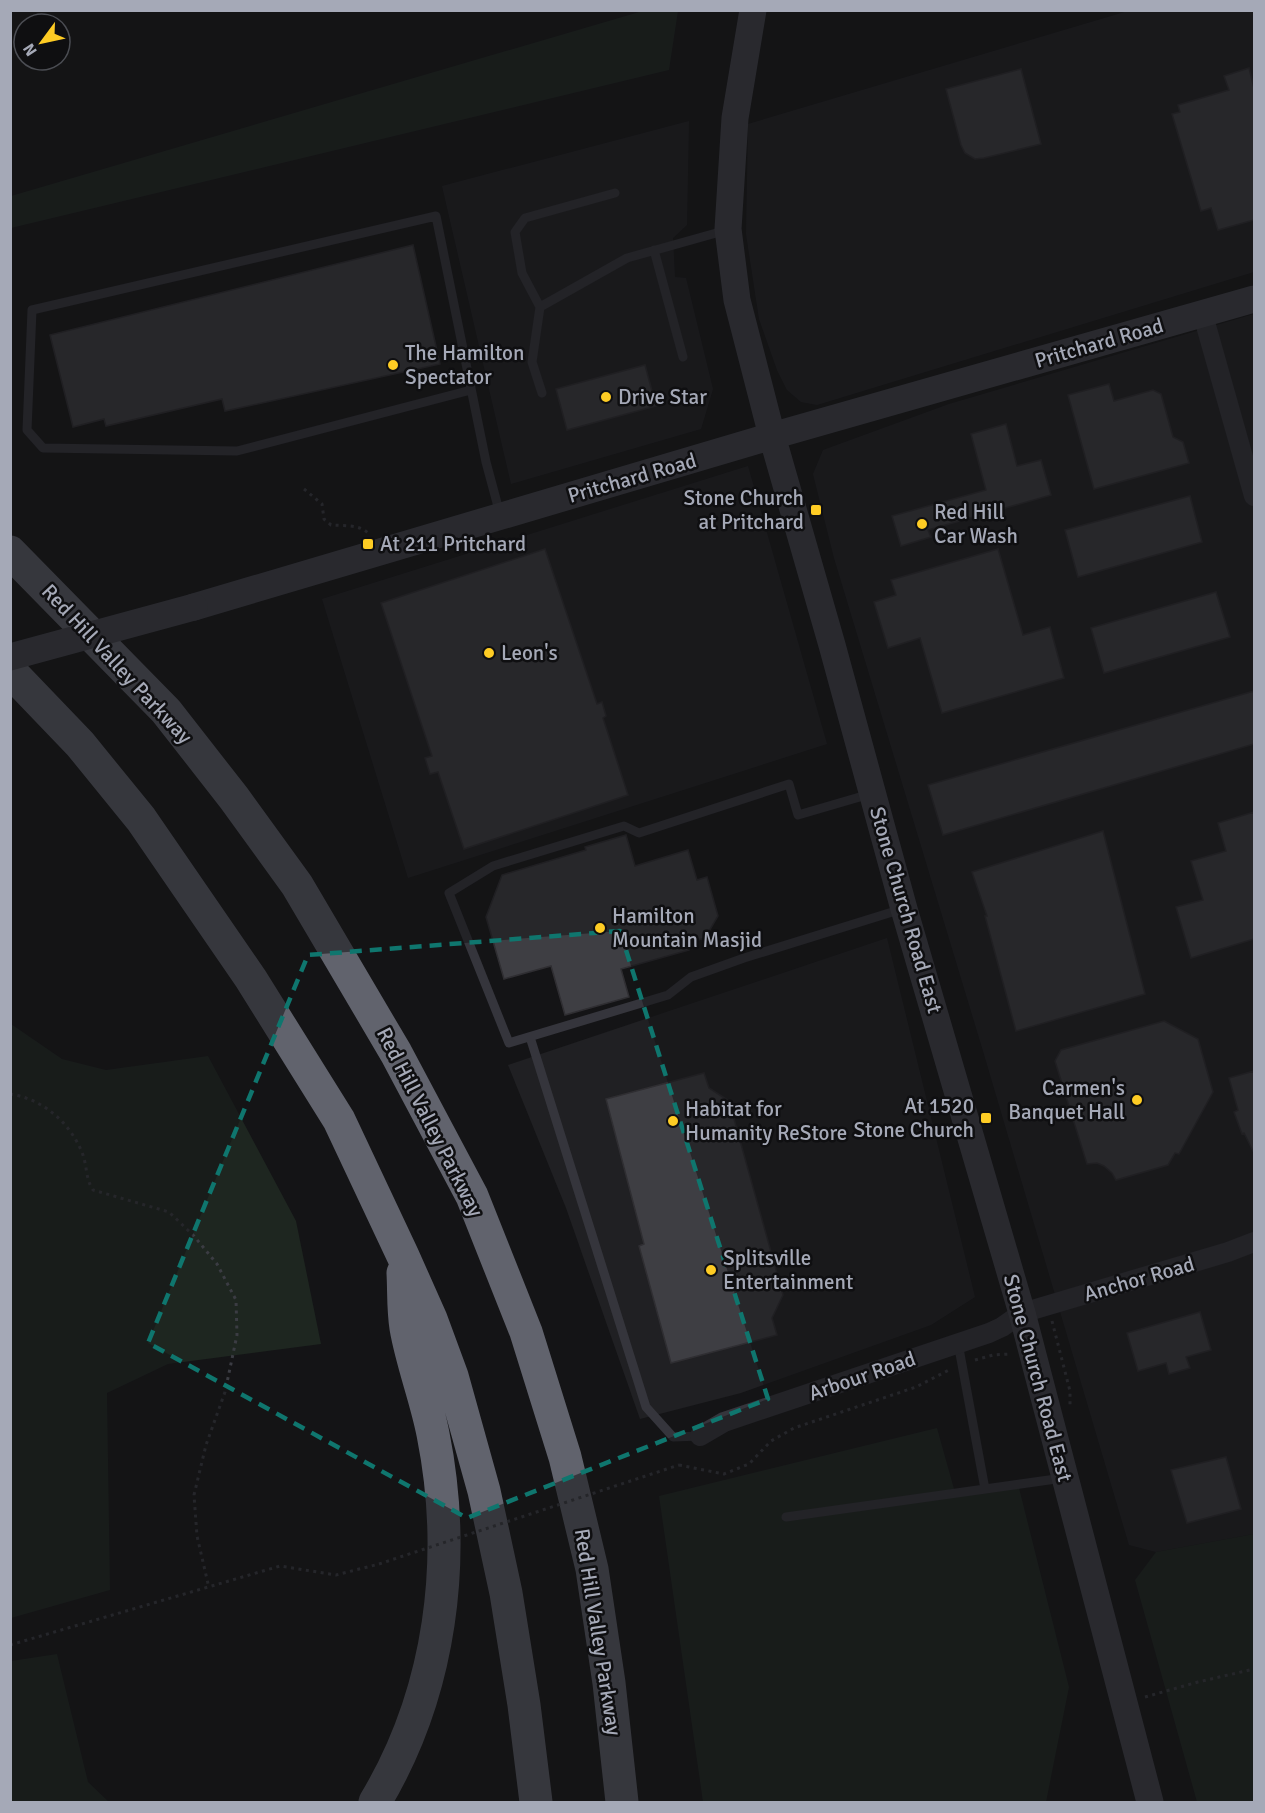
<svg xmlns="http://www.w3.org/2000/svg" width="1265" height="1813" font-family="Signika,sans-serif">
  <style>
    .built { fill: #202023 }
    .green { fill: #1e2620 }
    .building { fill: #3e3e43; stroke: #2f2e32; stroke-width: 1.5 }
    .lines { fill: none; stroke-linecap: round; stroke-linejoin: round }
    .path { stroke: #3b3c43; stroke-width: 3; stroke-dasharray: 3 4.5; stroke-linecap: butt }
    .lane { stroke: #35353c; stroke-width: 9 }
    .street { stroke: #35353c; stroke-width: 20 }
    .secondary { stroke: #43444c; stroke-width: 27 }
    .highway { stroke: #61636d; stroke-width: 33 }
    .path-bridge { stroke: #3b3c43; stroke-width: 3; stroke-dasharray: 3 4.5; stroke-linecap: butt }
    .secondary-bridge { stroke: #43444c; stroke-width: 27 }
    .marked { fill: none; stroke: #0f766e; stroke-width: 4.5; stroke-dasharray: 12 8; stroke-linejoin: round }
    .poi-dot { fill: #fecc24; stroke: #0f0f11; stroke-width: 2 }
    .labels { text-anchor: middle; stroke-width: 5; stroke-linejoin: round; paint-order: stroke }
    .street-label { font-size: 21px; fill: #a5a9b7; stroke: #0f0f11 }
    .poi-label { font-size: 21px; fill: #a5a9b7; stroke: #0f0f11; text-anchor: start }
  </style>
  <rect width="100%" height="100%" fill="#141416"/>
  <path class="built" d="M1128,11H1254V272L817,405L801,402L787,390L777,370L759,319L746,234L748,124Z
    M689,121L687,225L673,238L675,277L686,278L713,389L701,429L511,484L442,186Z
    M1254,314V1534L1156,1552L1129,1545L983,1051L834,558L813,474L823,450L949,404Z
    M748,466L827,744L408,878L322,599Z
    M887,938L975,1297L931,1325L741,1393L640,1419L566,1208L508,1065Z"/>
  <path class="green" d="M646,10L678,11L669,70L11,228V196Z
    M11,1024L62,1059L106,1070L208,1056L296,1221L321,1344L168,1364L107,1393L110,1590L11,1618Z
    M937,1428L956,1496L1017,1480L1069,1687L1046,1802H703L659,1496Z
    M1254,1534V1802H1197L1135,1580L1156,1552Z
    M57,1654L88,1782L109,1802H11V1661Z"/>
  <path class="building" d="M1249,68L1254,88V220L1218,230L1211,208L1201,211L1172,114L1180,112L1178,105L1229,90L1224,76Z
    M1021,69L1041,144L984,158L975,159L965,153L961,145L946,89Z
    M413,245L440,364L225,411L222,399L106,426L104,419L73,427L50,335Z
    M645,365L656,406L567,430L556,389Z
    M1109,384L1114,401L1153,390L1161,394L1173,437L1183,442L1189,463L1094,489L1068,395Z
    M1006,424L1017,466L1041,460L1051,495L928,530L931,537L901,546L892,516L986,490L971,434Z
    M1190,496L1202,542L1078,577L1065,530Z
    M545,549L597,704L602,702L606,716L603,718L628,795L464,849L438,772L430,774L425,758L432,756L381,603Z
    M998,549L1023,635L1050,627L1064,678L942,713L920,638L888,648L874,602L896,595L891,580Z
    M1216,592L1230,637L1104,673L1091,628Z
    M1254,691V744L943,835L928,785Z
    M1254,812V939L1191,958L1176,907L1203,900L1191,861L1226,851L1218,823Z
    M1103,831L1145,994L1016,1031L985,916H987L972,872Z
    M626,835L635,866L688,850L697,880L707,877L718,916L705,938L687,943L689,950L621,969L629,997L565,1015L551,966L504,979L486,917L502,875L586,850L585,847Z
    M1164,1021L1198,1039L1213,1092L1179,1154L1175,1153L1168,1165L1116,1180L1112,1173L1104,1166L1097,1163L1087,1164L1055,1061L1061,1050Z
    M1254,1071V1153L1244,1133L1242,1134L1234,1112L1238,1110L1229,1078Z
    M704,1073L709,1088L729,1101L783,1295L772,1318L777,1335L671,1363L639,1246L644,1244L606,1099Z
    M1200,1312L1211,1350L1186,1357L1190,1368L1169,1374L1166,1363L1138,1371L1127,1333Z
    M1226,1457L1241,1509L1187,1523L1171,1470Z"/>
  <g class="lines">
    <path class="path" d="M304,489L322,504L324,519L331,525C344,526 360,524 369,534
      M10,1094C43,1099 71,1123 83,1155C87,1167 86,1180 93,1190L169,1212L194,1236L217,1264L236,1300L237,1335L225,1392L206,1445L194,1495L197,1536L209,1588
      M1052,1321L1070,1391V1405
      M975,1360L993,1355L1010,1354
      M679,1465L724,1474L749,1464L771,1441L794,1428L916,1387L949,1370
      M10,1645L280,1566L336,1575L379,1564
      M1145,1697L1198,1682L1254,1669"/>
    <path class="lane" d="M654,250L683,357
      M540,307L522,273L515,232L525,218L615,193
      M471,390L237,451L43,448L27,430L32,310L436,216L486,462L500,514
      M542,393L532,362L540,307L627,258L727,230
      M870,794L798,815L789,784L639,833L624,826L493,866L449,893L509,1043L668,995L691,977L744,958L902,909
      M530,1037L646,1407L673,1437L700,1436
      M958,1343L985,1489
      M786,1517L1063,1478"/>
    <path class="street" d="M1203,315L1254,496
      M700,1436L724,1422L989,1333L1002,1327L1022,1313L1228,1252L1254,1242"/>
    <path class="secondary" d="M753,10L735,118L728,229L737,300L772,436L832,645L904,909L1022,1313L1150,1802
      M194,607L772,436L1254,299"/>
    <path class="highway" d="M10,552L166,711L234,798L297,885L396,1053L472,1196L526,1332L565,1457L592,1569L609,1683L622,1802
      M10,671L80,744L141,819L251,979L339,1120L403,1256L431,1319L452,1376L484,1491L506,1593L524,1705L536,1802
      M375,1802C441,1692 458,1559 433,1434C426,1398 412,1363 406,1328C403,1310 404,1291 403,1273"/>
    <path class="path-bridge" d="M379,1564L679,1465"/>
    <path class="secondary-bridge" d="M10,657L194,607"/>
  </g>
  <path d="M0 0H1265V1813H0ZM620,931L768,1399L467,1518L148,1343L308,955Z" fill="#141416" fill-opacity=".55" fill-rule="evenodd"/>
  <path class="marked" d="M620,931L768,1399L467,1518L148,1343L308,955Z"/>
  <g class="poi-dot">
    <circle cx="393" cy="365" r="6"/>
    <circle cx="606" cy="397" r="6"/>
    <rect x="810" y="504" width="12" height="12" rx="3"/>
    <circle cx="922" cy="524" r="6"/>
    <rect x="362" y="538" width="12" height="12" rx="3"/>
    <circle cx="489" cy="653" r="6"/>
    <circle cx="600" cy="928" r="6"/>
    <circle cx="1137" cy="1100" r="6"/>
    <rect x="980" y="1112" width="12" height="12" rx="3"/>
    <circle cx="673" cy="1121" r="6"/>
    <circle cx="711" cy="1270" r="6"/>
  </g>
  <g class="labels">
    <g class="street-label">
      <text transform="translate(1099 343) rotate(-16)" y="7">Pritchard Road</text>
      <text transform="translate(632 478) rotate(-16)" y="7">Pritchard Road</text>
      <text transform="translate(117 664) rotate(47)" y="7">Red Hill Valley Parkway</text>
      <text transform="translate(906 910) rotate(74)" y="7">Stone Church Road East</text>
      <text transform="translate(430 1122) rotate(63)" y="7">Red Hill Valley Parkway</text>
      <text transform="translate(1139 1279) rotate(-16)" y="7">Anchor Road</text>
      <text transform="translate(862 1376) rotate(-19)" y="7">Arbour Road</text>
      <text transform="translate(1038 1378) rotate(75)" y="7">Stone Church Road East</text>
      <text transform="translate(598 1632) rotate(81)" y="7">Red Hill Valley Parkway</text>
    </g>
    <g class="poi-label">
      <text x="405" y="360">The Hamilton<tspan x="405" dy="24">Spectator</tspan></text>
      <text x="618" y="404">Drive Star</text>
      <text x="804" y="505" text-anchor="end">Stone Church<tspan x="804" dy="24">at Pritchard</tspan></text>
      <text x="934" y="519">Red Hill<tspan x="934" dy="24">Car Wash</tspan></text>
      <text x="380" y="551">At 211 Pritchard</text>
      <text x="501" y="660">Leon's</text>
      <text x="612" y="923">Hamilton<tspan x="612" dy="24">Mountain Masjid</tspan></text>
      <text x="1125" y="1095" text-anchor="end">Carmen's<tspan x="1125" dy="24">Banquet Hall</tspan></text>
      <text x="974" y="1113" text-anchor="end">At 1520<tspan x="974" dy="24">Stone Church</tspan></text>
      <text x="685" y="1116">Habitat for<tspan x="685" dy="24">Humanity ReStore</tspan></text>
      <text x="723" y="1265">Splitsville<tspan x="723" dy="24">Entertainment</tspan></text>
    </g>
  </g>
  <rect width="1265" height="1813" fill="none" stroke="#a5a9b7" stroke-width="24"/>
  <g transform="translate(42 42) rotate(237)"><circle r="28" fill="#0f0f11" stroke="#4b4d53" stroke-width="1.5"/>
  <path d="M0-4.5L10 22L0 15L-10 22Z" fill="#fecc24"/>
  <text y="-9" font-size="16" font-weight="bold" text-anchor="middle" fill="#a5a9b7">N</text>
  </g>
</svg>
